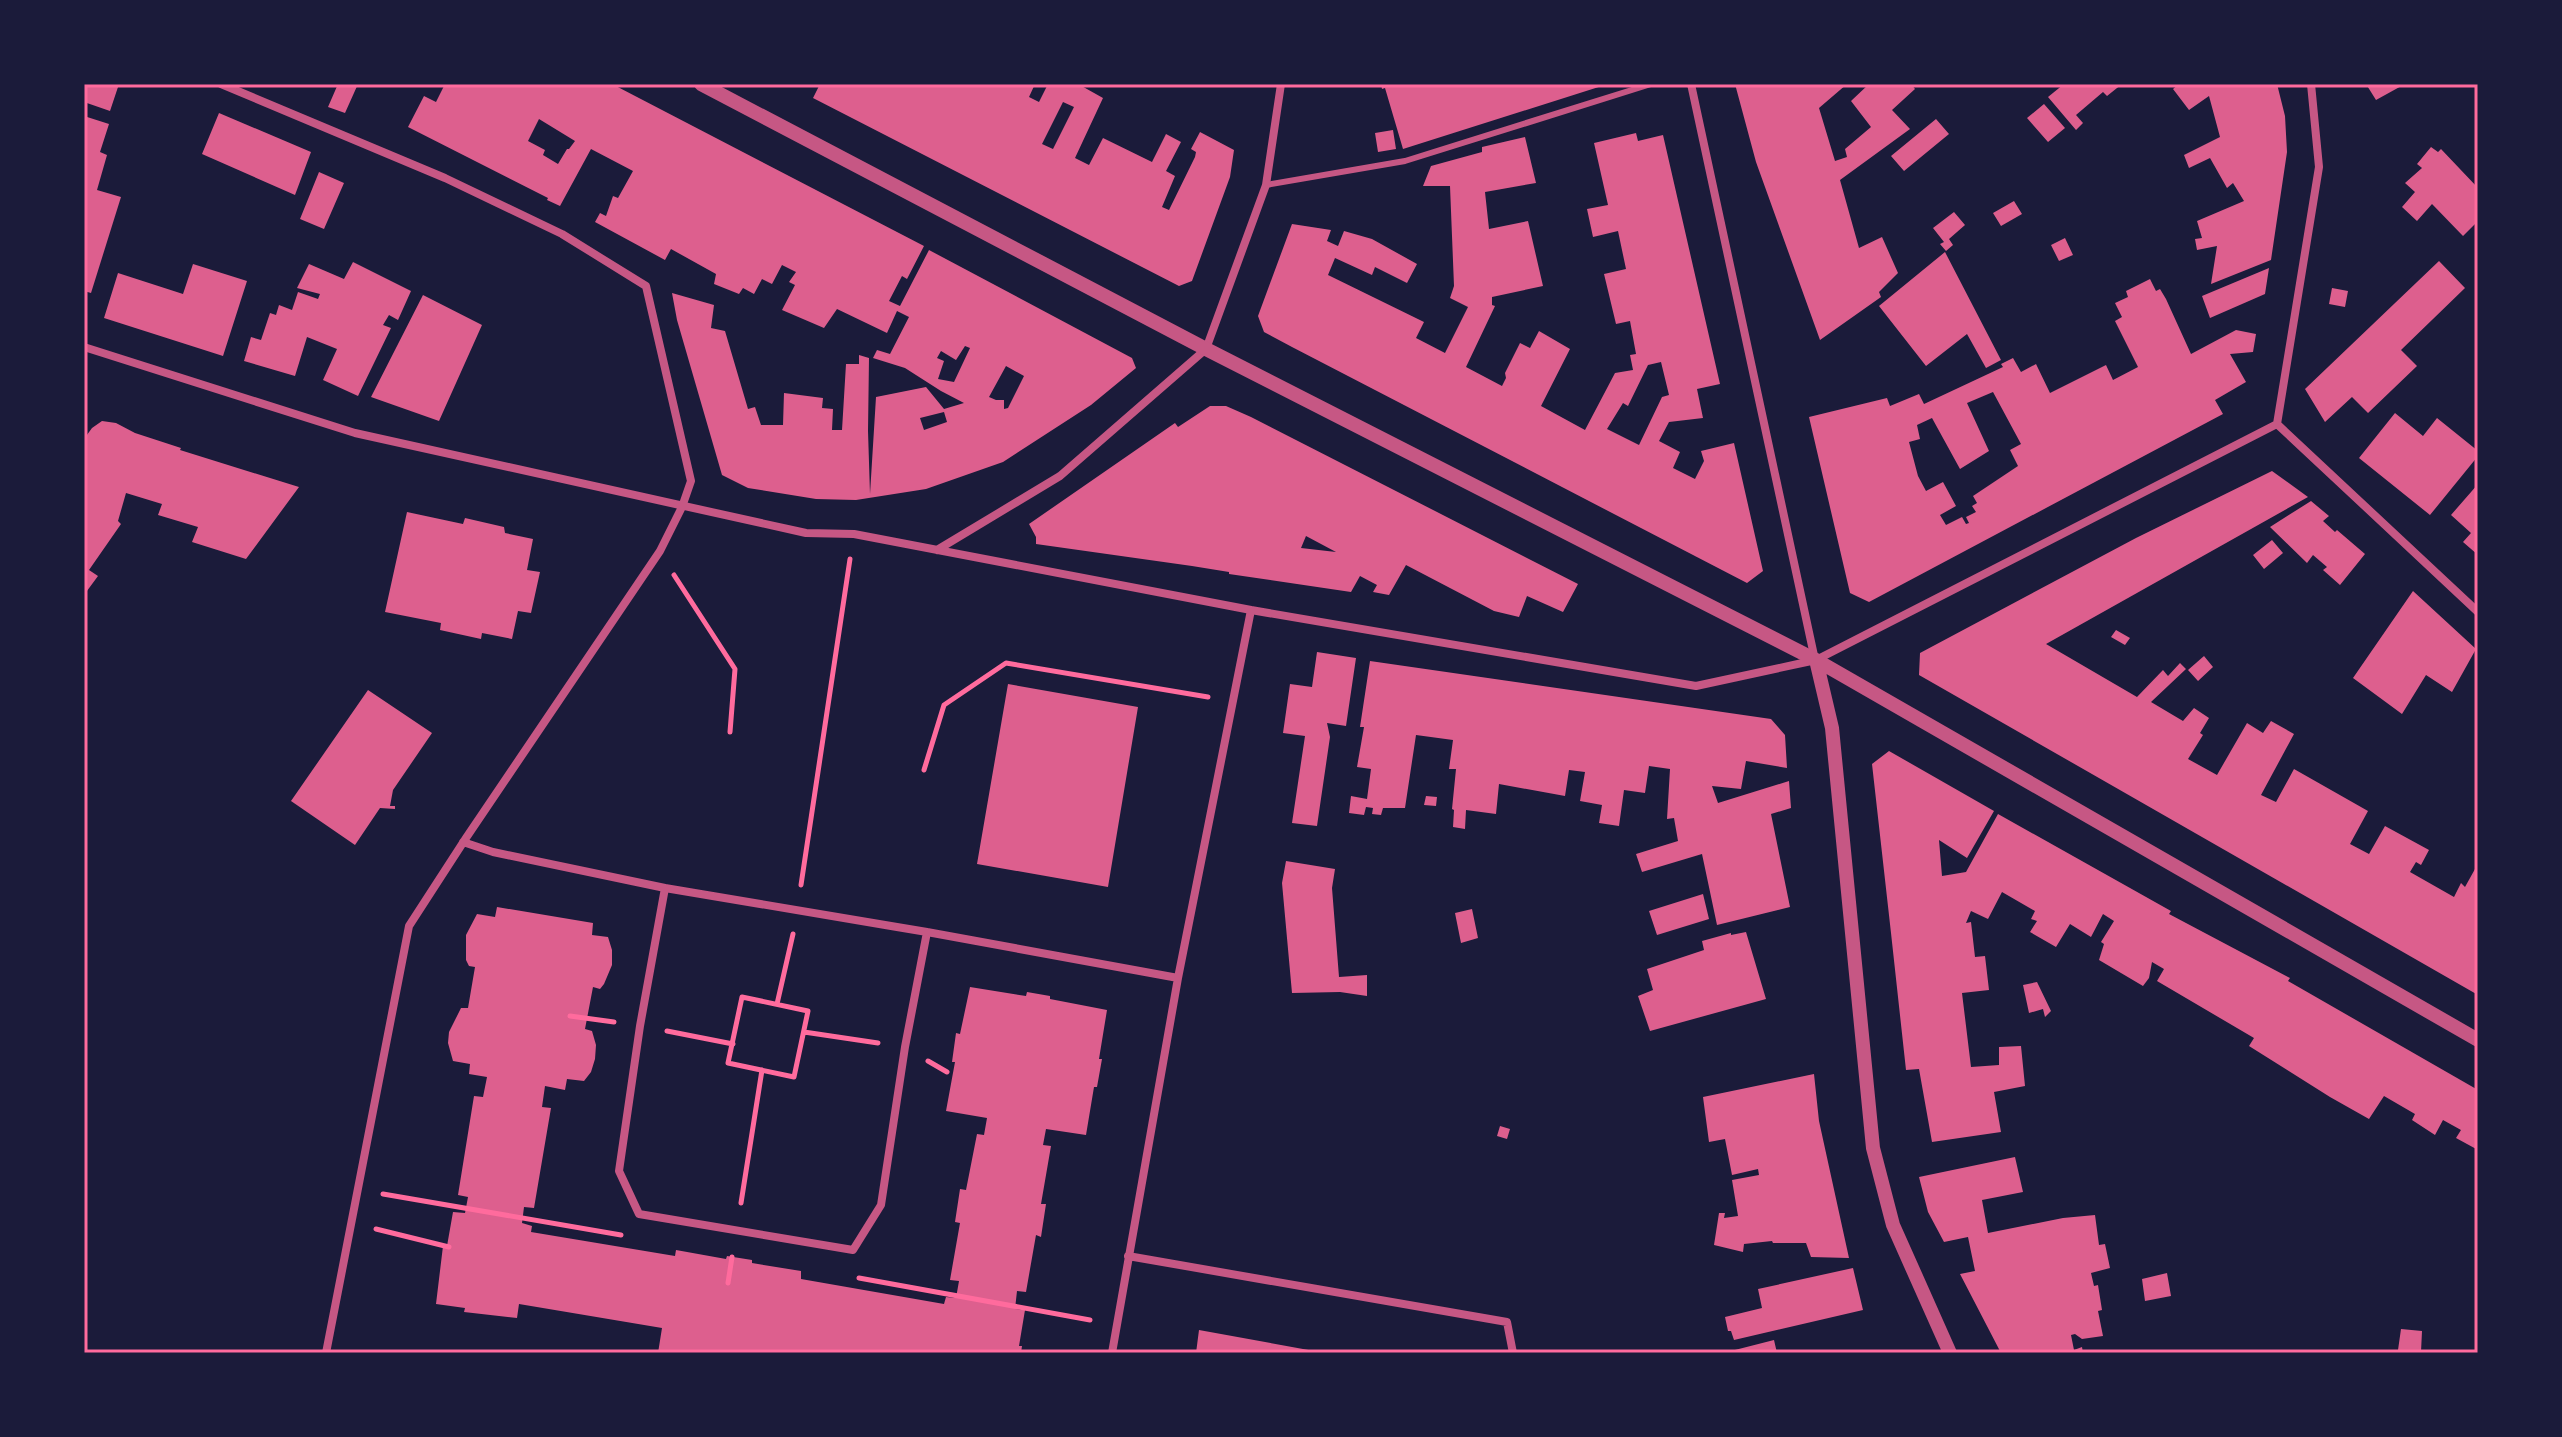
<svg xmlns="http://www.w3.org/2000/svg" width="2562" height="1437" font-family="Signika,sans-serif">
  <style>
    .building { fill: #dd5f8e; fill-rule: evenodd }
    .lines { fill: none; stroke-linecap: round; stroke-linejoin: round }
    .path { stroke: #ff6b9d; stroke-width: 5 }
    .service { stroke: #c65784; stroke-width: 6 }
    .minor { stroke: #c65784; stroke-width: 8 }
    .tertiary { stroke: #c65784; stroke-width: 14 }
    .neatline { fill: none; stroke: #ff6b9d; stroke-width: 3 }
  </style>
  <rect width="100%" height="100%" fill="#1b1b3a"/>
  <path class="building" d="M84,84H119L110,111L84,102Z
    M338,84H358L345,113L328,107Z
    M445,84H612L924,246L907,279L902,276L889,301L900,306L929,250L1132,358L1136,368L1091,405L1003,462L926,489L856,500L816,499L748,488L722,475L677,320L672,293L714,305L711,328L725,331L748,409L755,407L761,425H783L784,393L823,398L822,408L833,409L832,430H842L846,364H859V355L869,358L868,431L870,494L876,397L926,387L944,409L964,403L941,391L905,368L873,358L877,350L890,354L909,317L897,311L887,333L837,309L824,328L782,310L795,285L789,282L796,272L782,265L772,284L762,279L754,294L743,288L739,294L714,284L716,274L671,249L665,260L595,222L600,213L606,216L613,196L618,198L633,171L591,149L560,206L547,200L548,198L408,127L424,96L436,102ZM539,119L575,141L569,149H567L558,164L543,155L545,150L528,141ZM965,346L970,348L954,382L938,379L944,361L937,358L941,351L956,360ZM1006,366L1024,376L1008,408L1004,409V400H996L989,397ZM944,412L947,422L924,430L920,418Z
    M820,84H1035L1029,97L1039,102L1048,84H1078L1103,98L1075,158L1089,165L1103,138L1152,162L1166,134L1181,142L1166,171L1175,176L1162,207L1169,210L1195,157L1196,152L1191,149L1200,132L1234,150L1230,177L1192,281L1179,286L813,98ZM1063,102L1074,107L1053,149L1042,144Z
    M1381,84H1604L1605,85L1403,149L1385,88L1382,89Z
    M1735,84H1847L1819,108L1835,161L1847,157L1845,149L1871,127L1851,101L1869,84H1911L1915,89L1892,110L1910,129L1840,180L1859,248L1882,237L1898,273L1879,292L1881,297L1820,340L1756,162Z
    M2064,84H2122L2107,96L2103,92L2076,115L2083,123L2076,130L2048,97Z
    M2179,84H2277L2285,116L2287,152L2271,260L2211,284L2217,246L2197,250L2195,239L2202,238L2197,221L2244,201L2233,183L2227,188L2210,158L2189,168L2184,155L2220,137L2209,96L2189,110L2173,89Z
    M2366,84H2405L2376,100Z
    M2044,104L2065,128L2048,142L2027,118Z
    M219,113L311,152L295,195L202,154Z
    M84,116L109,124L100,152L107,155L97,190L121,197L91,293L84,291Z
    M1936,119L1949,134L1904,171L1891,156Z
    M1393,130L1396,149L1378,152L1375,133Z
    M1636,133L1638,141L1663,135L1720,384L1697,389L1703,418L1669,422L1659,441L1680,452L1673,468L1695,479L1704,461L1701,451L1734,443L1763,571L1747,583L1292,347L1264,332L1258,316L1292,224L1331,230L1327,241L1338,246L1344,231L1372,239L1417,264L1407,283L1375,267L1372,275L1335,258L1328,275L1424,322L1416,338L1445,353L1468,307L1450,298L1454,286L1450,186H1423L1431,166L1482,152V147L1525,137L1536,183L1485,192L1489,229L1528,221L1543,286L1492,297V305L1495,306L1466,367L1502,386L1506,378L1505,373L1520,343L1530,348L1539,331L1570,349L1541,406L1585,430L1615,373L1633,370L1630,355L1636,354L1630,321L1616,324L1604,274L1626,269L1618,231L1593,237L1587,209L1608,205L1594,143ZM1661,362L1669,395L1662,397L1639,445L1607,429L1623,403L1628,406L1648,365Z
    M2431,147L2438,152L2441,149L2478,188V221L2463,236L2432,204L2417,221L2402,207L2415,192L2405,183L2422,168L2417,164Z
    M319,172L344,183L324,229L300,219Z
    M2014,201L2022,214L2001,226L1993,213Z
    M1954,212L1965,225L1949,239L1953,245L1946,251L1940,244L1944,242L1933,228Z
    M2065,238L2073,255L2059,261L2051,245Z
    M1945,252L2001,360L1986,368L1967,334L1926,366L1879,306Z
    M2439,261L2465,288L2401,350L2417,366L2368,413L2352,397L2325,422L2305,389Z
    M353,262L411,291L398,320L389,315L383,325L391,328L358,396L323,380L337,349L307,337L295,376L244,361L251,337L261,340L270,313L276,315L279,305L292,310L298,292L318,299L320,294L297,288L309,264L344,279Z
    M193,264L247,281L223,356L104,318L118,273L183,294Z
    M2269,268L2265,294L2210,318L2202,296Z
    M2150,279L2156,291L2160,289L2166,299L2191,354L2236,330L2256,334L2253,352L2230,354L2246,382L2215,400L2223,414L1869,602L1850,593L1809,417L1887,398L1890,406L1919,394L1924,404L2003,367L2001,364L2013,358L2021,372L2036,364L2050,393L2106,365L2113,380L2138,367L2115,321L2122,317L2115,303L2128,297L2126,291ZM1993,392L2021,444L2010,450L2018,466L1973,496L1977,503L1972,506L1976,512L1966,517L1969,523L1966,524L1962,517L1946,525L1940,515L1956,506L1943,482L1926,491L1918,476L1909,442L1920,439L1917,425L1932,418L1960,469L1989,451L1967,403Z
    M2332,288L2348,291L2345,307L2329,304Z
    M423,295L482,325L439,421L371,397Z
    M1210,406H1226L1251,417L1578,584L1563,612L1527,596L1519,617L1494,611L1406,565L1389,595L1373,592L1377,585L1360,576L1351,592L1229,574V572L1192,566L1036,544V537L1029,524L1175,423L1178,427ZM1306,536L1336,552L1301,548Z
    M2395,413L2423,436L2437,418L2478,451V456L2430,515L2359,458Z
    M102,421L116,423L135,433L181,448L180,450L299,487L246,559L192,542L198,527L158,515L162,504L126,493L118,521L121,524L89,570L98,576L84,595V439L92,428Z
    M2272,471L2308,497L2046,644L2137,697L2163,670L2168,676L2180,663L2186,669L2151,702L2183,721L2194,708L2209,718L2200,733L2203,735L2188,759L2217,775L2247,723L2263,733L2271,721L2294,734L2261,795L2276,802L2294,769L2368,811L2350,844L2369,854L2385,826L2429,850L2421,865L2416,862L2410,872L2454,897L2461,883L2465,887L2475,869L2478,870V995L1919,675L1920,653L2136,538Z
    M2478,484V555L2463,542L2471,533L2451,515Z
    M2311,501L2329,516L2323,521L2335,532L2337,530L2365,554L2340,585L2323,570L2327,567L2313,555L2307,563L2270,527Z
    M407,512L463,524L465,518L504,527L505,533L533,539L527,570L540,572L531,613L518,611L512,639L482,633L481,639L440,630L441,623L385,612Z
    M2272,540L2283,553L2264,569L2253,555Z
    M2413,591L2476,649L2452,692L2426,675L2402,714L2353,678Z
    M2116,630L2130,638L2125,645L2111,637Z
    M1317,652L1356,658L1346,726L1327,723L1330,737L1317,826L1292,823L1305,736L1283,733L1290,684L1312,687Z
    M2204,656L2213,667L2198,681L2188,670Z
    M1370,661L1771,719L1785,735L1787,768L1746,761L1741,789L1712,786L1718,803L1789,781L1791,808L1771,814L1790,907L1717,925L1702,854L1642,872L1636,854L1678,841L1674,818L1667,819L1670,769L1649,766L1645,793L1624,790L1619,826L1599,823L1602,805L1580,801L1585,772L1569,770L1565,796L1499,784L1496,814L1466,810L1465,829L1453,827L1454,810L1452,809L1456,769H1449L1453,740L1416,735L1405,808H1383L1381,815L1372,814L1373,808L1366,807L1364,815L1349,813L1351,796L1367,799L1371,769L1357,767L1364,727H1360Z
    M1008,684L1138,707L1108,887L977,864Z
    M368,690L432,733L393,790L390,806H395V809L380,808L355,845L291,801Z
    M1889,751L1994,811L1967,858L1939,840L1942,876L1966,872L1998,814L2171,911L2169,914L2290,978L2288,981L2478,1090V1150L2456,1138L2461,1130L2443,1120L2435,1135L2412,1120L2415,1114L2384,1096L2369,1119L2330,1097L2249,1046L2254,1038L2157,981L2164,969L2152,962L2149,978L2143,986L2099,960L2104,944L2101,942L2114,921L2103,914L2091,937L2070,924L2056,947L2030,932L2037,921L2031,919L2035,911L2002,892L1988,919L1971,911L1966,923L1971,922L1975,957L1985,956L1989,990L1962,993L1971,1067L1999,1065V1047L2021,1046L2025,1086L1994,1092L2001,1132L1932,1142L1919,1069L1906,1070L1891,933L1872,764Z
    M1426,796L1437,797L1436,806L1424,805Z
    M1286,861L1335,869L1332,888L1339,977L1367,975V996L1340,992L1292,993L1282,883Z
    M1703,894L1709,919L1657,935L1649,911Z
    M497,907L593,923L592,935L608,937L612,950V965L604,984L600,989L593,987L585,1029L592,1031L596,1045L595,1059L591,1072L584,1081L567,1079L565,1090L545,1086L542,1107L551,1108L534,1208L524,1207L522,1223L532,1226L531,1232L675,1256L676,1250L726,1259L727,1256L752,1260V1263L801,1271V1279L944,1304L946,1297L956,1298L959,1281L950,1280L960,1223L955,1222L960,1189L966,1190L977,1134L984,1135L987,1118L946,1111L955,1062H952L956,1033L960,1034L970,987L1026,996L1027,992L1050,996V999L1107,1010L1099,1059H1102L1097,1087H1094L1086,1135L1046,1129L1043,1145L1051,1146L1041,1204H1046L1041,1237L1036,1235L1026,1292L1017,1291L1015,1309L1025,1310L1019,1346H1022L1021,1353H804L788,1350V1353H658L662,1328L519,1304L517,1318L464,1312L465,1308L436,1304L443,1246H447L453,1212L465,1213L468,1197L458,1195L474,1096L483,1097L487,1077L469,1074L470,1064L453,1061L448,1043L449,1032L461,1008H468L475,967L469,966L466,960V935L477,914L495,917Z
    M1472,909L1478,938L1461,943L1455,913Z
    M1746,932L1766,999L1650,1031L1638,996L1653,990L1647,969L1704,950L1702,941L1731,933V935Z
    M2037,982L2051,1011L2045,1017L2043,1009L2029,1013L2023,985Z
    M1814,1074L1819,1121L1849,1258L1811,1257L1806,1243H1773L1772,1241L1744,1244L1743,1252L1714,1245L1719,1213H1725L1724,1218L1738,1216L1732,1180L1759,1175L1758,1169L1732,1175L1725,1139L1709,1142L1703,1097Z
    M1500,1126L1510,1129L1507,1139L1497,1136Z
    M2015,1157L2023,1192L1982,1200L1988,1233L2063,1218L2095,1215L2099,1245L2105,1244L2110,1268L2091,1273L2094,1286L2098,1285L2102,1310L2098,1311L2103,1336L2082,1339L2075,1334L2071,1335L2074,1350L2082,1347L2083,1353H2001L1960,1274L1975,1271L1968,1237L1944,1242L1928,1212L1919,1177Z
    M1853,1268L1863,1310L1734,1340L1731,1331H1728L1725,1317L1762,1308L1758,1289Z
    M2167,1273L2171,1296L2145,1301L2142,1279Z
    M2401,1329L2422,1331L2421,1352L2398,1350Z
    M1199,1330L1314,1351V1353H1196Z
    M1774,1340L1777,1353H1727V1352Z"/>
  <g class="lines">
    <path class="path" d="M674,575L735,669L730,732
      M924,770L944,705L1006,663L1208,697
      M801,885L850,559
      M742,997L808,1011L794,1077L728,1063Z
      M777,1004L793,934
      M570,1016L614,1022
      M667,1031L733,1044
      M804,1032L878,1043
      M928,1061L947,1072
      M383,1194L621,1235
      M741,1203L762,1070
      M376,1229L449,1247
      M859,1278L1090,1320
      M728,1283L732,1257"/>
    <path class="service" d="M1266,185L1405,161L1651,84"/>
    <path class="minor" d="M221,84L445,178L562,234L646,286L691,481L682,507L660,551L466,838L409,926L326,1353
      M1691,84L1815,660
      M2311,84L2319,167L2277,424L2478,612
      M84,347L355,433L806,533L854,534L1251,610L1696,686L1816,660L2277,424
      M937,550L1060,476L1206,349L1266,185L1281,84
      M463,842L493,852L665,888
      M927,932L905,1047L881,1205L853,1250L639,1214L619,1171L640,1026L665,888L897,927L927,932L1178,978
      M1128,1256L1507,1322L1513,1353
      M1112,1353L1178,978L1251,610"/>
    <path class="tertiary" d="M701,84L1206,349L1816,660L2478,1040
      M1816,660L1832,728L1873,1148L1893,1225L1950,1353"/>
  </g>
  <rect width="2562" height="1437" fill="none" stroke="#1b1b3a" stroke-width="172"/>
  <rect x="86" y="86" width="2390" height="1265" class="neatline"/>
</svg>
